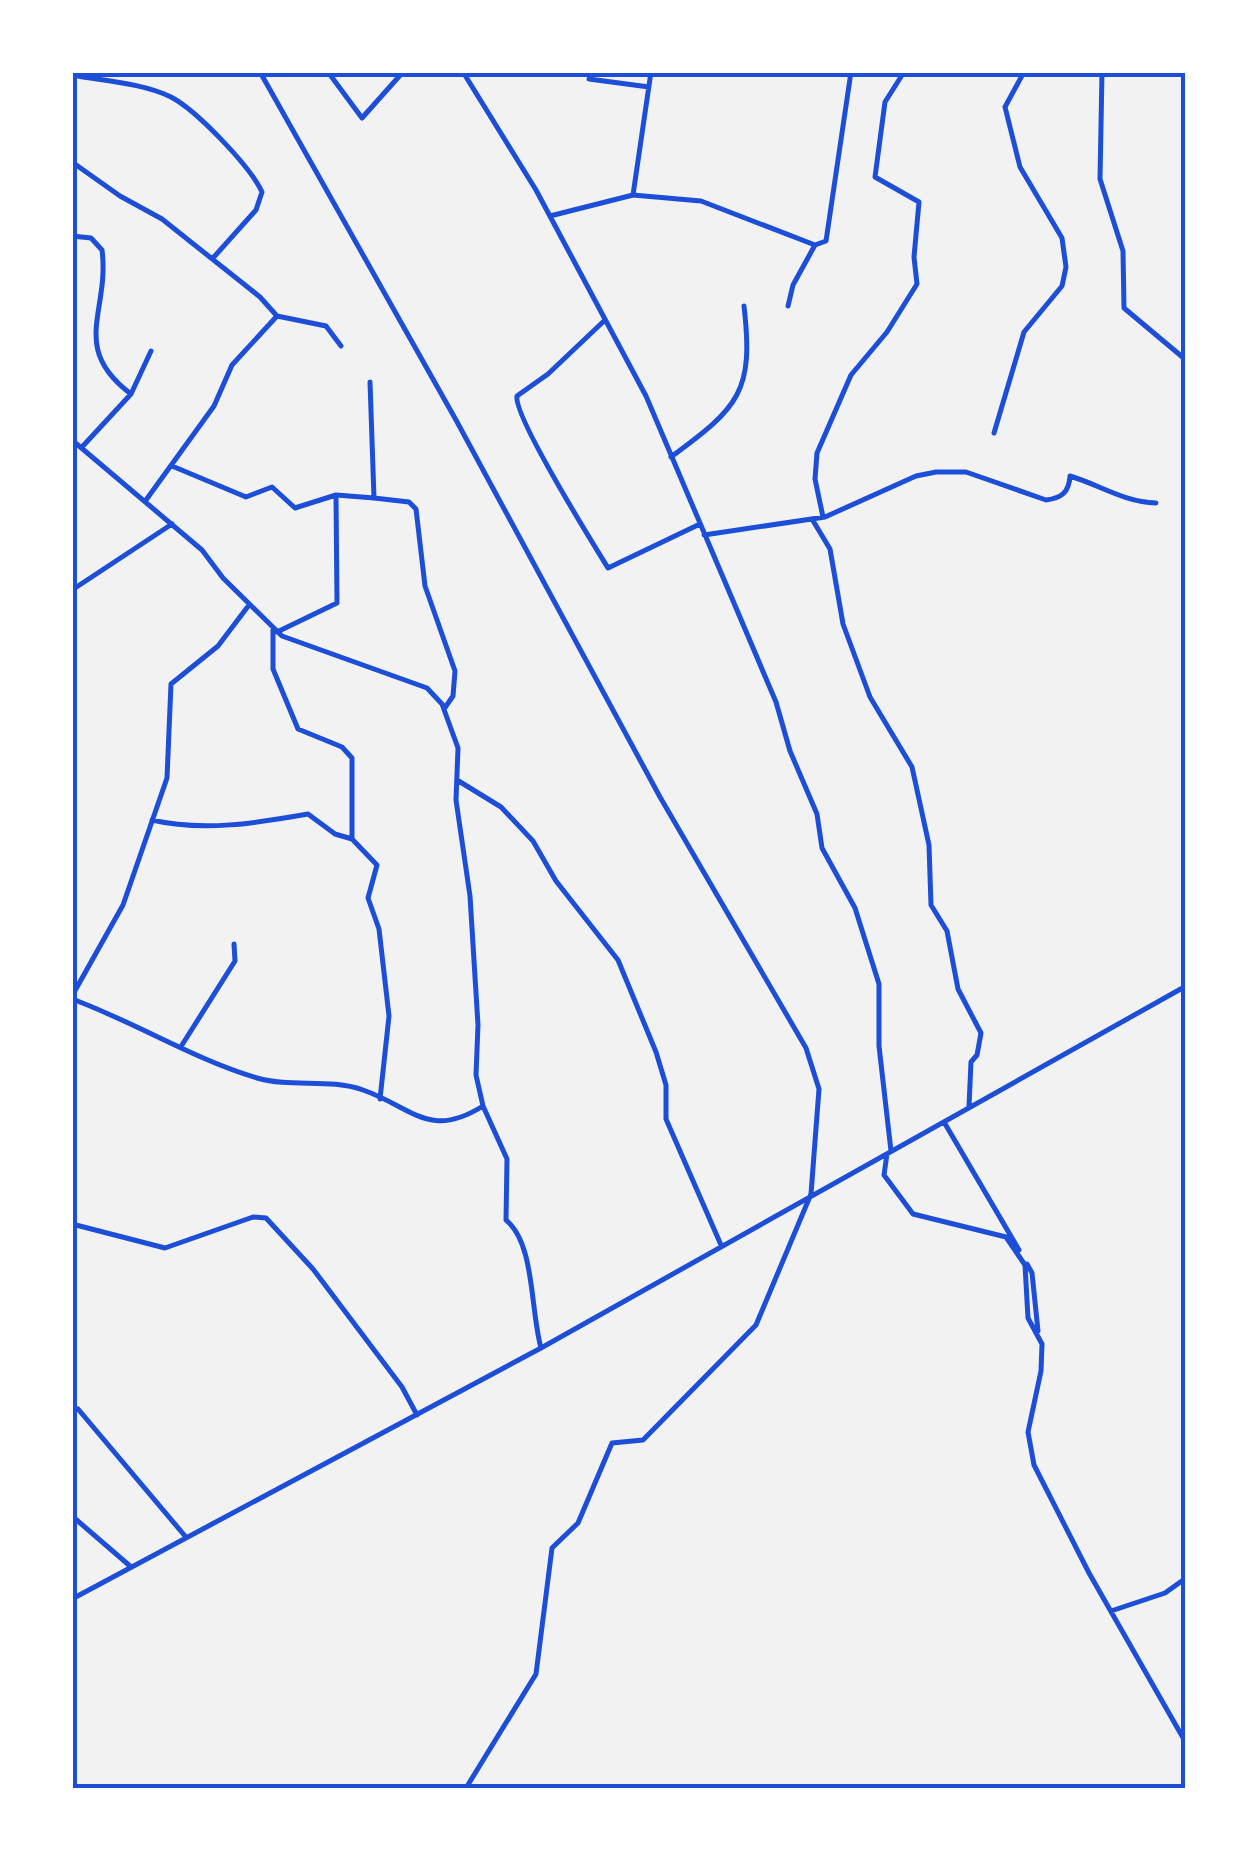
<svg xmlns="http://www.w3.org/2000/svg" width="1258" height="1861" font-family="Ubuntu,sans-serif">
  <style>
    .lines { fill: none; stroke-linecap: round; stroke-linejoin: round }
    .minor { stroke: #1d4ed8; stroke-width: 5 }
    .neatline { fill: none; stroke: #1d4ed8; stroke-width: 4 }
  </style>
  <rect width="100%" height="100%" fill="#f2f2f2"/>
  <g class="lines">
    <path class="minor" d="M260,72L456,420L660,797L806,1048L819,1089L811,1194L756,1325L643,1440L612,1443L578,1523L552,1548L536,1674L466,1788
      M328,72L362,118L403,72
      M463,72L536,190L646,396L776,702L790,751L817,814L822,848L855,908L879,984V1046L891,1151
      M1102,72L1100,179L1123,251L1124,308L1186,360
      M72,75C104,81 142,83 171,97C196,110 250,166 262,192L256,210L213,258
      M589,79L649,87
      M72,162L120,196L162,219L260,297L277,316L326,326L341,346
      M633,195L651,72
      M550,216L633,195L701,201L815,245
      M72,236L91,238L102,250C110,312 69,347 131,394
      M788,306L793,285L815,245L826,241L851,72
      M605,320L548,374L517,396C513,415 592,542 608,568L700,524
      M370,382L374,498L409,502L416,509L425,586L455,671L453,696L444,709
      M994,433L1024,332L1062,286L1066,267L1062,238L1020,167L1005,107L1024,72
      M72,440L202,550L223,578L282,636L427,688L442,704L458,748L456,800L470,896L478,1025L476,1075L483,1106L507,1159L506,1220C535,1244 530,1308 541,1348
      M82,447L131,394L151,351
      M671,457C739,407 754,392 744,306
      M172,466L246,497L272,487L295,508L336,495L374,498
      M146,500L214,406L232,365L277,316
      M823,517L815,479L817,453L851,375L887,332L917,284L914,257L919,202L875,177L885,102L904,72
      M812,519L830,549L843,624L870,697L912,767L929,845L931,905L947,931L958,989L981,1033L977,1055L971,1062L969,1106
      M704,535L825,517L916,476L936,472H966L1046,500C1062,498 1069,492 1070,476C1100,485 1124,502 1156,503
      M72,590L172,524
      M273,629V669L298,729L342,747L352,758V839L377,865L368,898L379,929L389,1016L380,1099
      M277,632L337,603L336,495
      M457,780L501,807L533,841L556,881L618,960L656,1052L666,1085V1119L721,1245
      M152,820C203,832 257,823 308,814L335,834L352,839
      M72,996L123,905L167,778L171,684L218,646L249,605
      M72,999C135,1022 193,1059 257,1078C292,1088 329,1078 363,1090C412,1107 429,1140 483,1106
      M182,1045L235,961L234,944
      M944,1122L1019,1250
      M887,1154L884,1175L913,1214L1006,1237L1025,1265L1028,1318L1042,1344L1041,1371L1028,1432L1034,1465L1089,1573L1186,1743
      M72,1224L165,1248L253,1217L266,1218L313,1269L402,1387L417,1415
      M1027,1264L1032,1273L1038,1331
      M78,1409L185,1536
      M72,1516L130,1566
      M72,1599L541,1348L1186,986
      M1111,1611L1165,1593L1186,1578"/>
  </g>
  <rect width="1258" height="1861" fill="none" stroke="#ffffff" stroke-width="150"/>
  <rect x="75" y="75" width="1108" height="1711" class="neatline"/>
</svg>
